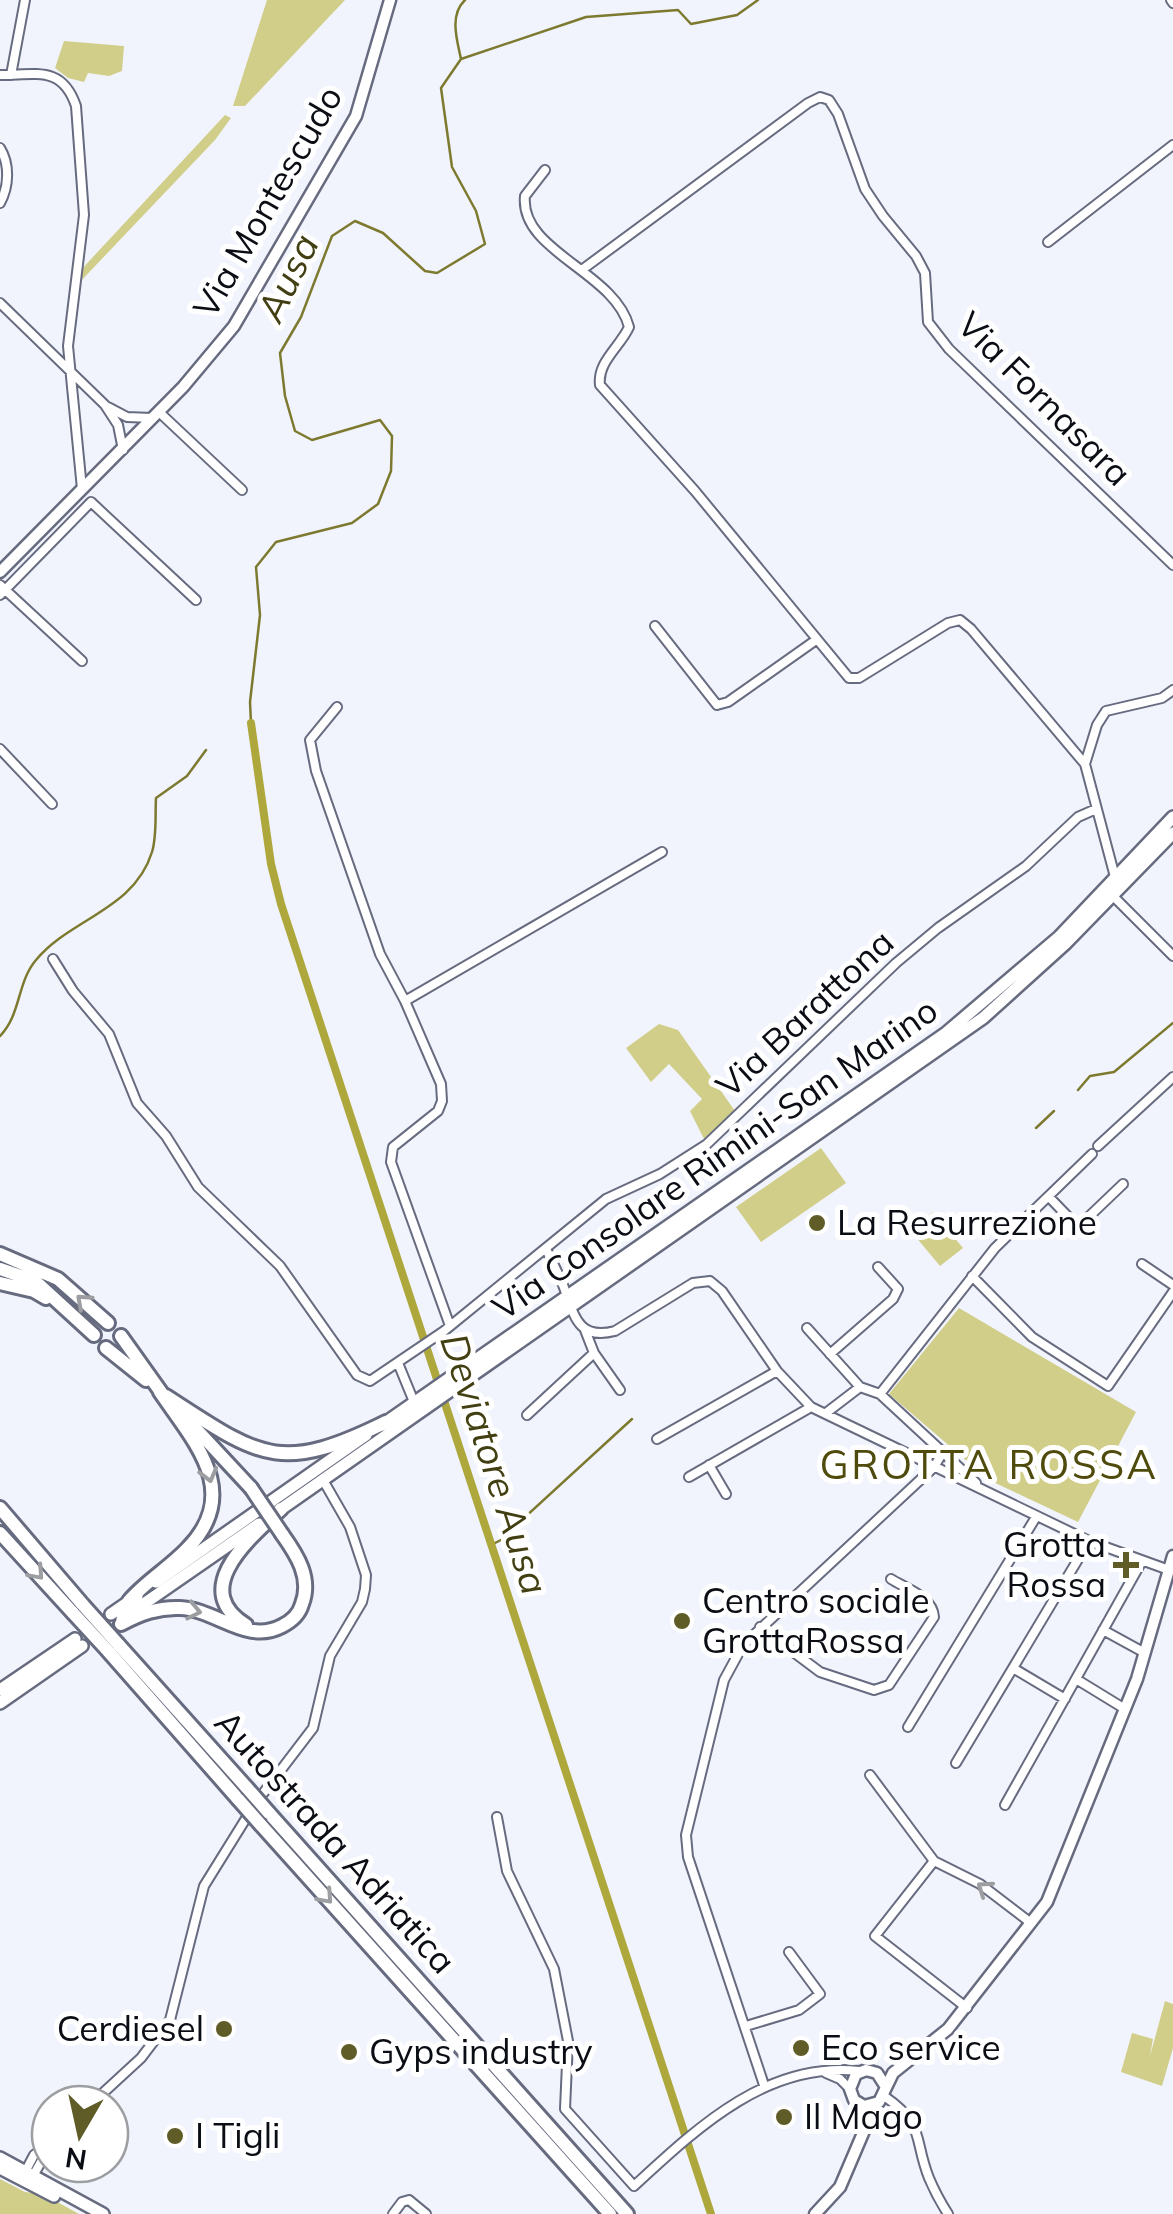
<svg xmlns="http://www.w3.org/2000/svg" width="1173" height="2214" font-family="Mulish,sans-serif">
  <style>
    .green { fill: #d1ce8a }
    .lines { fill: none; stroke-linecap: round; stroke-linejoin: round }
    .stream { stroke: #7d7a30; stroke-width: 2.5 }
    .canal { stroke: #aea83c; stroke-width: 8 }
    .street-casing { stroke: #676b7f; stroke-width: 12 }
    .secondary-casing { stroke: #676b7f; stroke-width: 15 }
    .primary-casing { stroke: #676b7f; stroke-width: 16 }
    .highway-casing { stroke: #676b7f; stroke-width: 18 }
    .street { stroke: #fff; stroke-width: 8 }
    .secondary { stroke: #fff; stroke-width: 10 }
    .primary { stroke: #fff; stroke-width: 11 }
    .highway { stroke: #fff; stroke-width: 12 }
    .highway-bridge-casing { stroke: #676b7f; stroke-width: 18; stroke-linecap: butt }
    .highway-bridge { stroke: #fff; stroke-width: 12 }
    .oneway { stroke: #9d9ea1 }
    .poi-dot { fill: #5f5c28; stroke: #fff; stroke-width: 4 }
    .labels { text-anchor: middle; stroke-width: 10; stroke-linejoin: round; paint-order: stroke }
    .street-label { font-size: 35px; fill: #0b0d14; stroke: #fff }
    .poi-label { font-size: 35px; fill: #0b0d14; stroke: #fff; text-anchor: start }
    .water-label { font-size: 38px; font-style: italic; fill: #424013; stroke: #fff }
    .quarter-label { font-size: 40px; letter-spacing: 2.5px; fill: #4f4b0c; stroke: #fff }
  </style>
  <rect width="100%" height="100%" fill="#f2f4fd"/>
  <path class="green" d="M267,0H345L245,106H233Z
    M64,41L124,46L122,71L109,76L88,73L84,82L68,78L55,68Z
    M225,115L231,118L215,140L77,285L79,272Z
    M659,1024L678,1030L735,1111L704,1139L690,1111L702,1099L669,1064L651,1082L626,1048Z
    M821,1148L846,1183L761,1242L736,1207Z
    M933,1212L963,1248L940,1266L910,1230Z
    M959,1308L1136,1412L1078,1522L989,1480L889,1394Z
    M1165,2001L1173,2004V2048L1162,2086L1121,2072L1132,2033L1153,2039L1150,2056Z
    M0,2179L25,2192L43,2194L79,2214H0Z"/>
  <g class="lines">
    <path class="stream" d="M461,59C457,40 449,15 465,0
      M251,723L250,702L260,615L256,567L276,542L352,523L378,504L391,471L392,436L380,420L312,440L295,431L285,396L280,353L301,317L332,236L355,221L383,233L425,271L437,273L485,244L476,211L452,167L441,88L461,59L586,17L678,10L691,24L737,15L758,0
      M0,1036C21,1015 17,982 36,960C71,918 134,910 152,852C157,836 155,815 156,798L187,776L206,750
      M1078,1090L1090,1076L1114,1072L1173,1023
      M1036,1128L1054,1111
      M512,1529L632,1419
      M491,1545L505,1538"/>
    <path class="canal" d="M251,723L271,864L281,904L711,2214"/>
    <defs>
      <path id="street" d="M1171,0L1173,3
        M0,75C36,75 62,65 76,106L84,215L68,346L82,489
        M11,75L25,0
        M0,148C10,164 9,187 0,203
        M545,170L525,196C519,251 615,272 629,327C620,347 597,362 600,385L695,491L849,678H859L948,623L960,620L971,629L1085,764L1115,877L1113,896L1173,956
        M1048,242L1173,145
        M583,269L808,103L820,97L829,100L838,114L865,189L883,216L916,256L925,273L928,322L949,349L1173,565
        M0,303L105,405L118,425L123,450
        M108,407L127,417L152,418
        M159,412L242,490
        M0,585L82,661
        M0,595L91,502L196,600
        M655,626L717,705L728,702L816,640
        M337,707L310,740L316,771L380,954L405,1001L441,1084L442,1101L438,1111L393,1147L391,1162L450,1326
        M0,749L52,804
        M1085,764L1097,725L1106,711L1162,698L1173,690
        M53,959L73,991L109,1034L137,1103L166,1136L198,1187L280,1266L357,1375L370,1381L444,1331L606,1199L660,1174L707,1144L896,963L938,928L1026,866L1078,817L1096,809
        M405,1001L662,852
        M1098,1146L1173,1077
        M1049,1197L1078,1227L1123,1184
        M546,1249C552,1261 558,1273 563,1285C574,1313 576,1341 615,1331L693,1283L710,1281L722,1291L777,1371L811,1407L1089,1541L1169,1570
        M1142,1264L1173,1285
        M972,1276L1032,1337L1108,1386L1173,1292
        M807,1328L860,1387
        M585,1330L594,1353L620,1390
        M830,1354L893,1299L898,1289L878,1267
        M398,1363L414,1402
        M880,1394L995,1248L1092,1154
        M826,1413L860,1387L880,1394L976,1483
        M527,1415L594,1353
        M657,1439L777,1371
        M709,1465L726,1494
        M689,1477L811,1407
        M760,1627L820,1672L874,1690L889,1685L934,1617C933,1597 907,1589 891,1579
        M1103,1630L1145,1653
        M1013,1668L1065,1699
        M1076,1679L1125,1709
        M908,1727L1036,1517
        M956,1763L1089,1541
        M870,1775L934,1861L980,1884L1031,1923
        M258,1800L313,1728L330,1656L362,1602L365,1589L366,1575L350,1527L323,1480
        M1005,1805L1142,1561
        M497,1817L507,1871L554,1969L568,2041L565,2109L634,2186C697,2128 767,2061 859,2071
        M934,1861L875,1936L967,2008
        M746,2026L799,2010L820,1994L789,1952
        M826,2073L840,2079L850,2089
        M764,2085L688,1857L686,1835L724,1680L743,1645L934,1467L943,1452
        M884,2096C926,2125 913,2138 929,2178C934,2190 941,2203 948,2214
        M91,2104L141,2058L170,2020L204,1886L250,1812
        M25,2172L34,2155L50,2143
        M33,2176L50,2146
        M393,2214L402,2202L409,2200L426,2214"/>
      <path id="secondary" d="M0,572L183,387L234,326L356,116L390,0
        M886,2087L877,2073L866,2070L856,2074L850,2089L854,2100L864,2106L879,2102L893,2073L948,2029L1047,1902L1137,1679L1173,1556
        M815,2214L840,2187L875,2105"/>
      <path id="primary" d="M382,1425L946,1033L1059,937L1173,817
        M274,1514L983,1018L1066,943L1173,833
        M156,1582L366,1435
        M111,1614L137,1596
        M122,1619L259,1524
        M0,1690L75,1639
        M0,1703L82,1646
        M0,2158L103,2214
        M0,2168L54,2196"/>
      <path id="highway" d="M0,1254L58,1279L108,1323
        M0,1269L35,1281L94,1335
        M0,1283L34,1291L46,1298
        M121,1336L163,1395
        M106,1348L146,1380
        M166,1396C260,1457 279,1475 386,1422
        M184,1416L251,1488
        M0,1508L83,1605
        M0,1533L73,1613
        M129,1601C146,1581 169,1568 187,1549C243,1492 194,1442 160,1392
        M121,1624C140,1614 158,1607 180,1608C216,1609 246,1645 282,1626C292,1621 299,1615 302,1604C312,1578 297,1555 282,1534
        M246,1625C188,1589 251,1537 281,1509
        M118,1644L247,1788
        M108,1651L238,1799
        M269,1813L627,2214
        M261,1825L610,2214"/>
    </defs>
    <use href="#street" class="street-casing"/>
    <use href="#secondary" class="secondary-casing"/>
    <use href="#primary" class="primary-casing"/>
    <use href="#highway" class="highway-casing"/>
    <use href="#street" class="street"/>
    <use href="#secondary" class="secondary"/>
    <use href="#primary" class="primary"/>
    <use href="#highway" class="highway"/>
    <defs>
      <path id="highway-bridge" d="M251,1488L282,1534
        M83,1605L118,1644
        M73,1613L108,1651
        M247,1788L269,1813
        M238,1799L261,1825"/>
    </defs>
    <use href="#highway-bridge" class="highway-bridge-casing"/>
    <use href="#highway-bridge" class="highway-bridge"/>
  </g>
  <defs><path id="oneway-chevron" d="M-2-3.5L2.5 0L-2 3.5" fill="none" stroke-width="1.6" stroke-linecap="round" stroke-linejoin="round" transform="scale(2.5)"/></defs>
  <g class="oneway">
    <use href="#oneway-chevron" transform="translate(83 1301) rotate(-138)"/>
    <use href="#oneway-chevron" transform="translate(209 1475) rotate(75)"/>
    <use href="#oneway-chevron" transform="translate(37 1573) rotate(48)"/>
    <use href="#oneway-chevron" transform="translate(194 1611) rotate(12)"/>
    <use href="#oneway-chevron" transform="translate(984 1888) rotate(-145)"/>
    <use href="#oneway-chevron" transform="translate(326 1897) rotate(48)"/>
  </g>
  <g class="poi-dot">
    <circle cx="817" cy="1223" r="10"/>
    <path d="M1121 1550h10v10h10v10h-10v10h-10v-10h-10v-10h10z"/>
    <circle cx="682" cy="1621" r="10"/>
    <circle cx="224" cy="2029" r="10"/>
    <circle cx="801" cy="2048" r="10"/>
    <circle cx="349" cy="2052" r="10"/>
    <circle cx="784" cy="2117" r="10"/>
    <circle cx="175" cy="2136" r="10"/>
  </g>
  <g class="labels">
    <g class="street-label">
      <text transform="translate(268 202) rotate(-60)" y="12">Via Montescudo</text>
      <text transform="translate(1044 399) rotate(45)" y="12">Via Fornasara</text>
      <text transform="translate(805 1014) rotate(-43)" y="12">Via Barattona</text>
      <text transform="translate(715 1159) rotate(-35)" y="12">Via Consolare Rimini-San Marino</text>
      <text transform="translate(335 1842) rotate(48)" y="12">Autostrada Adriatica</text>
    </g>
    <g class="poi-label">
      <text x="837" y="1235">La Resurrezione</text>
      <text x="1106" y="1557" text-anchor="end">Grotta<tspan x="1106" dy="40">Rossa</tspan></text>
      <text x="702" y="1613">Centro sociale<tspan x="702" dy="40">GrottaRossa</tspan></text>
      <text x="204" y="2041" text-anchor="end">Cerdiesel</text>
      <text x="821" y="2060">Eco service</text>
      <text x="369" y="2064">Gyps industry</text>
      <text x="804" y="2129">Il Mago</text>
      <text x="195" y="2148">I Tigli</text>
    </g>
    <g class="water-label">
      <text transform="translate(288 278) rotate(-64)" y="13">Ausa</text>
      <text transform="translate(494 1464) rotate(72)" y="13">Deviatore Ausa</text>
    </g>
    <g class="quarter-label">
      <text x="989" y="1479">GROTTA ROSSA</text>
    </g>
  </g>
  <g transform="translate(80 2134) rotate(189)"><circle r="48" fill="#ffffff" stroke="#9d9ea1" stroke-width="2.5"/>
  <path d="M0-8L18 38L0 25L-18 38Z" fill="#5f5c28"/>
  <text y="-15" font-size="28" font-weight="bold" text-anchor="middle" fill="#0b0d14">N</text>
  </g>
</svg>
